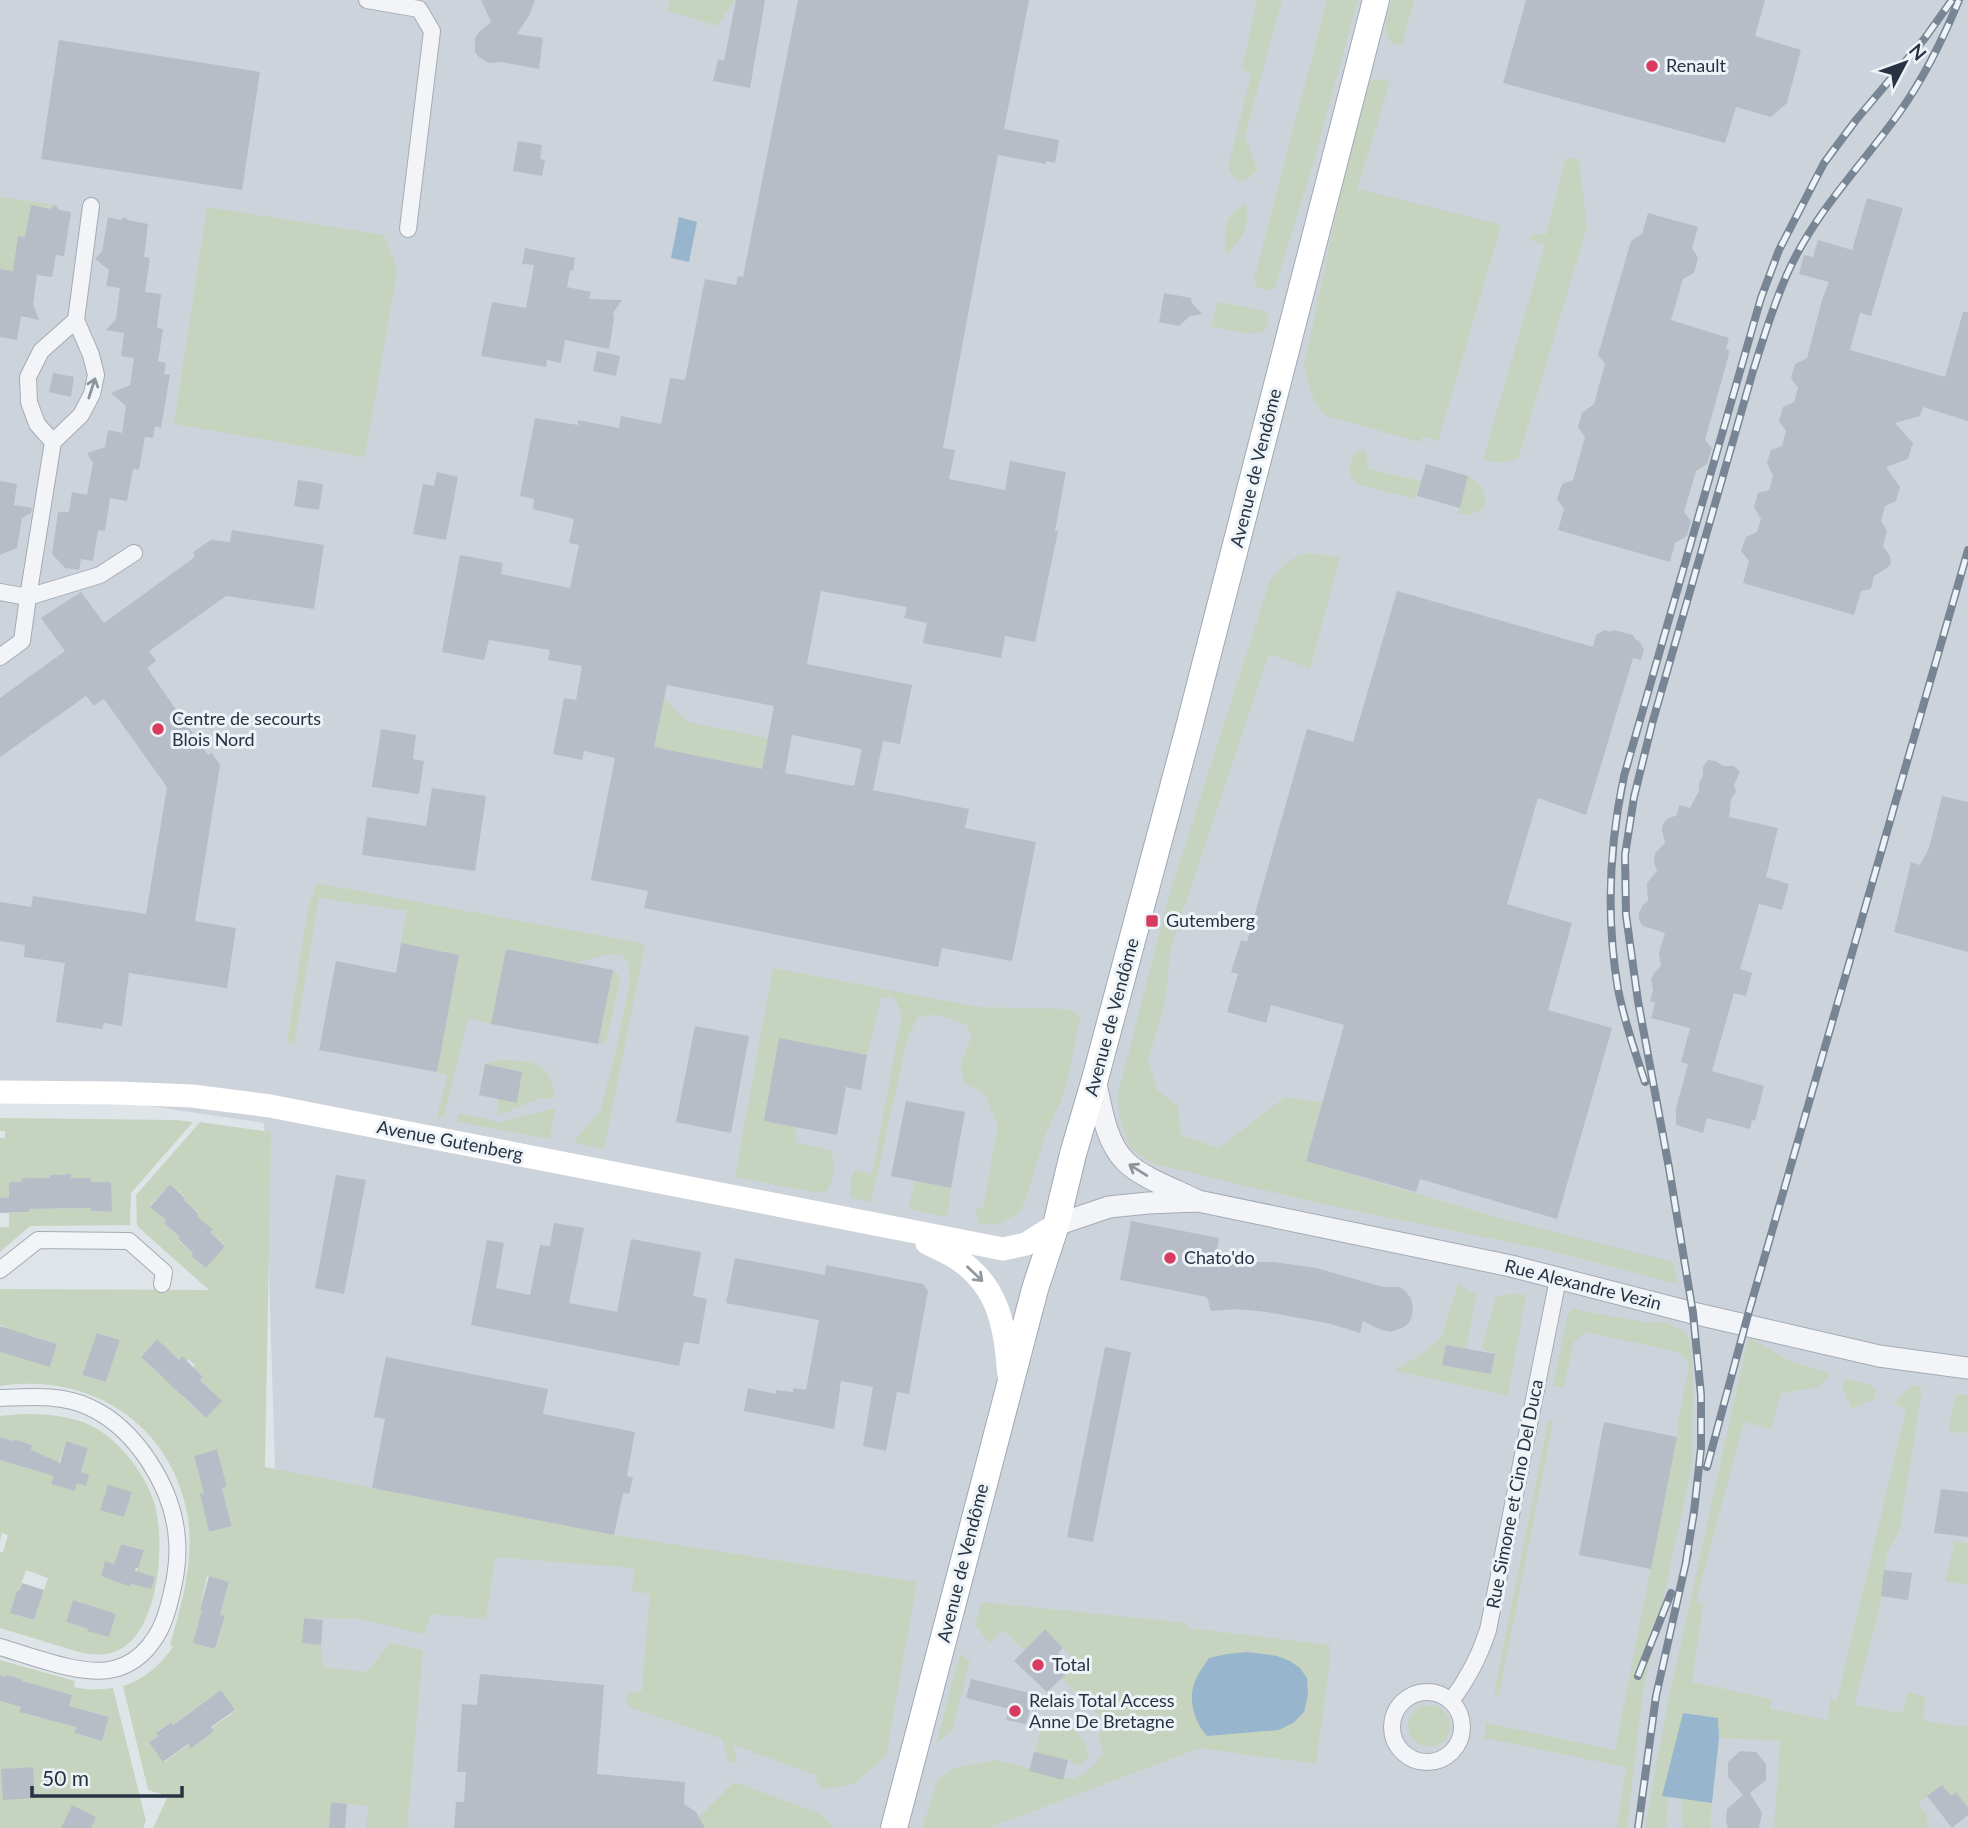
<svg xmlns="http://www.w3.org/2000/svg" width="1968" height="1828" font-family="Lato,sans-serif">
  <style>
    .built { fill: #cdd3db }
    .green { fill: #c6d4bf; fill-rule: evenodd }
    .water { fill: #97b5cc }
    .building { fill: #b6bdc7; fill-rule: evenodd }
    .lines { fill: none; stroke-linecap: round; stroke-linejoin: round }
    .minor-casing { stroke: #a4abb4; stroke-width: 18 }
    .tertiary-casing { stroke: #a4abb4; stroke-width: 23 }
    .primary-casing { stroke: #9da9b6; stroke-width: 28 }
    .minor { stroke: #f2f4f7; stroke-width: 16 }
    .tertiary { stroke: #f2f4f7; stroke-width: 21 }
    .secondary { stroke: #fff; stroke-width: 23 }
    .primary { stroke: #fff; stroke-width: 26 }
    .rail-casing { stroke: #778594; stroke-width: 8 }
    .rail { stroke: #eef3f7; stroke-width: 5; stroke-dasharray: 16; stroke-linecap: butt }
    .oneway { stroke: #8c949c }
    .oneway2 { stroke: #9399a0 }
    .poi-dot { fill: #d83a60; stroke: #eef3f7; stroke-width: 2.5 }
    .labels { text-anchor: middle; stroke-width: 6; stroke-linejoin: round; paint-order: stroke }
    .poi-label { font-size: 18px; fill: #273342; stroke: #eef3f7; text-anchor: start }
    .street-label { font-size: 18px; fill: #273342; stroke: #eef3f7 }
  </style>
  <rect width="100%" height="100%" fill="#dfe4e9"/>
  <path class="built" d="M0,0H1968V1828H294L278,1557L264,1123L0,1084Z"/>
  <path class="green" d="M670,0H735L717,26L667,10Z
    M1257,0H1282L1245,136L1257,169C1253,177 1242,186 1233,177C1233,177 1228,167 1228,167L1251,75L1242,68Z
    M1327,0H1358L1313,164L1275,288L1265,290L1257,287L1254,279Z
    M1392,0H1414L1402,45L1392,44C1380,30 1387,16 1392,0Z
    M1382,79L1390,83L1357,189L1501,225L1437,445L1436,440L1422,437L1420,442L1326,416C1313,404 1308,384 1304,367L1344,175L1368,81Z
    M1566,158L1579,159L1587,227L1518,459L1499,463L1483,459L1545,245L1530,240L1533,233L1546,235Z
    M0,197L55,205L50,209L31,206L19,272L0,269Z
    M1244,202C1254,222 1240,243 1225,256C1226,246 1223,229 1228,220C1232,212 1240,210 1244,202Z
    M207,207L384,235L397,270L365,457L174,424Z
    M1218,302L1261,310L1267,314C1277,346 1227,329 1211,326Z
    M1365,449L1369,469L1421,481L1415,499L1356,484L1350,475V464L1354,453Z
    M1468,476C1485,484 1495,511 1470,514C1466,515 1462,514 1458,513Z
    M1307,553L1340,557L1310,669L1269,654L1171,947L1165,1003L1148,1060L1158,1091L1178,1106L1181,1135L1219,1148L1285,1097L1322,1102L1306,1161L1499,1218L1673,1262L1678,1284L1547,1250L1309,1201L1151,1163L1130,1148L1119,1115L1118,1094L1168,899L1270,580C1281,567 1291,557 1307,553Z
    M664,698L687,722L768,738L762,769L654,747Z
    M316,883L645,944L604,1149L573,1142L600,1111L615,1054L630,982L629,963L621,955L609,954L574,963L506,949L491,1024L468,1018L444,1118L437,1117L447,1075L437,1072L459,955L401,943L407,911L319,898L294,1044L287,1043L307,913Z
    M773,968L979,1007L1067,1009L1077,1013L1080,1019L1065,1091L1045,1136L1025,1201L1019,1213L997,1225L978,1224L976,1208H983L998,1125L984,1093L965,1084L960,1065L972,1036L966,1024L936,1015L919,1016L908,1036L871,1202L851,1198L850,1180L856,1170L872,1174L902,1014L893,996L881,998L867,1055L779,1039L764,1121L796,1127L795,1142L830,1150C838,1164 833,1178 827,1191L819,1193L735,1177Z
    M613,970L619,975L620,982L606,1041L598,1044Z
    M501,1060C532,1060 553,1062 554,1099L541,1098L499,1115L497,1108L498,1099L517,1102L522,1072L485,1064Z
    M555,1108L550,1139L457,1122L458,1113L500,1122Z
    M0,1118L176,1120L193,1122L131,1193L130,1225L30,1226L0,1252V1227H9V1213L29,1212V1209L91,1208L92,1211L111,1212V1182H91V1178H71L70,1174L50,1175V1178L22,1179V1182H10L9,1197L0,1198V1138H5V1131H0Z
    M200,1122L271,1132L265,1467L614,1535L917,1582L886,1756L855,1783L835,1788L820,1789L815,1775L733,1745L737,1763L728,1760L722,1739L632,1708L626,1702L627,1694L642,1691L650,1594L632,1591L634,1568L495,1557L486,1619L431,1614L424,1634L359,1619L305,1618L302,1643L321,1645L323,1667L366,1672L391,1643L423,1650L407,1828H366L368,1806L332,1802L329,1828H153L168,1796L148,1790L123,1686C144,1680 161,1664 173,1647L170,1644C182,1604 194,1561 188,1518C173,1425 91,1372 0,1386V1350L7,1328L0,1325V1289L209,1290L137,1226L136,1195ZM170,1184L185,1197L184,1200L199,1213L197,1216L212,1230L210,1232L225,1245L206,1268L191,1256L193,1253L178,1240L180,1237L164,1223L166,1220L150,1206ZM98,1333L120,1340L106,1382L82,1375ZM30,1335L57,1344L50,1366L22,1358ZM157,1339L179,1360L187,1361L189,1360L195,1365L193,1368L203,1377L200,1380L221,1401L206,1418L184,1398L166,1374L162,1377L141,1357ZM217,1449L227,1486L222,1488L232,1525L209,1532L201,1494L206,1492L194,1456ZM207,1576L229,1583L220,1615L225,1617L215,1649L194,1643L204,1610L200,1609ZM221,1690L235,1711L164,1762L150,1742L159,1736L157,1732L170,1722L173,1725Z
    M915,1181L951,1188L947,1217L908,1209Z
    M1458,1283L1469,1291L1477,1294L1466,1348L1447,1345L1443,1364L1491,1373L1495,1353L1482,1349L1496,1296L1517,1294L1526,1295L1508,1395L1394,1371L1426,1351L1442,1336Z
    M1573,1309L1649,1323L1665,1322L1686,1332L1692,1350L1693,1386L1692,1466L1643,1692L1627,1828H1617L1626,1767L1484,1738L1486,1723L1615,1750L1679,1426L1677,1425L1689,1366L1683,1355L1678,1352L1586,1332L1573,1343L1564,1388L1553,1386L1567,1317Z
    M1748,1337L1790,1361L1830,1373L1820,1387L1781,1393L1771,1429L1744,1422L1696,1601L1703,1604L1692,1682L1772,1699L1770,1709L1828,1720L1830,1698L1837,1700L1906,1410L1894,1404L1904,1392L1915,1385L1922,1389L1900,1529L1887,1554L1880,1607L1854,1705L1902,1713L1908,1693L1925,1696L1923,1721L1968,1727V1808L1956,1793L1951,1796L1942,1785L1918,1803L1927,1815V1828H1774L1780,1741L1719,1738L1718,1718L1684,1713L1663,1795L1668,1797L1666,1828H1645L1667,1707Z
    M1845,1378L1873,1386L1876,1390L1874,1399L1851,1409L1842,1386Z
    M1956,1395H1968V1433L1948,1432Z
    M22,1414C43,1414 65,1415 85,1423C116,1435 144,1471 154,1502C166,1541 160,1636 114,1652C104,1656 93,1654 82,1653L0,1628V1552H3L8,1535L2,1533L0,1541V1460L25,1467L32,1445L15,1439L14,1441L0,1437V1416ZM66,1441L88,1448L75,1491L52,1484ZM121,1544L144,1550L131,1586L101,1576L105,1561L114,1564ZM26,1570L48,1578L34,1620L11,1613ZM73,1600L109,1637L88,1631V1629L66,1622Z
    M1548,1421L1553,1422L1499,1695L1494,1694Z
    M1955,1541L1968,1543V1585L1945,1581Z
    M982,1602L1187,1623V1628L1330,1645V1661L1316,1764L1200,1748L988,1828H922L938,1779L954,1768L997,1760L1072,1779L1085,1773L1096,1764L1103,1752L1098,1735L1108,1724L1061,1678L1062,1670L1073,1658L1045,1629L1024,1651L1004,1630L990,1643L975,1626Z
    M960,1654L970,1661L952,1730L936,1744Z
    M0,1660L75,1681L74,1687C87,1690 99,1690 113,1688L146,1821L143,1828H0V1701L21,1707L20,1712L39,1718L72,1695L21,1683L22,1679L7,1675L6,1677L0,1675ZM80,1710L109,1717L102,1741L74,1733Z
    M1408 1726a21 21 0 1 1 42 0a21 21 0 1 1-42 0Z
    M1054,1715C1070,1725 1089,1738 1088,1758L1077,1766L1068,1760L1035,1754L1043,1722Z
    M734,1782L821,1814L834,1828H701L699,1817Z
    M1682,1799L1712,1803L1710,1828H1683L1681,1822Z"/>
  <path class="water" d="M679,217L697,222L689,262L671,258Z
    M1248,1652L1277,1656L1290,1661L1300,1668L1307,1678L1308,1695L1304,1712L1293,1723L1279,1730L1207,1736C1196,1724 1189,1704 1193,1688C1195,1677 1203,1667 1209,1658L1227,1654Z
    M1683,1713L1718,1718L1719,1738L1712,1803L1662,1796Z"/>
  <path class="building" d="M481,0H535L530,14L517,34L543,38L539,69L501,62L489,63L480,58L475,52V38L479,32L491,22Z
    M736,0H765L750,88L713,81L718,59L724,61Z
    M798,0H1029L1004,129L1059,140L1055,163L1046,161V164L998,155L943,448L955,450L949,479L1005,490L1010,461L1066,472L1055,531H1058L1035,642L1005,636L1001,658L923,643L927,623L904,618L907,607L821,591L807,664L912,685L900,744L883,741L873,790L969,809L965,828L1036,842L1012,961L942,948L938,967L644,908L648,891L591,880L615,758L584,751L582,760L553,754L564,698L576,700L582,666L548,660L550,650L489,640L484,660L442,652L460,555L503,563L501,574L570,588L579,545L569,543L574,519L533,509L534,499L520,496L535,418L578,425V420L619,428L621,416L661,424L670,378L685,380L705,279L736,285L738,276L743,277ZM667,685L774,706L762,769L654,747ZM792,735L862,749L854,786L785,773Z
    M1526,0H1765L1755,36L1801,50L1787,103L1771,117L1736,107L1725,143L1503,83Z
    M59,40L260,72L242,190L41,159Z
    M518,141L542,145L540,159L545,160L542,176L513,171Z
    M1867,198L1903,208L1871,316L1860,313L1850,350L1945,377L1963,312H1968V421L1923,407L1920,416L1895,423L1913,443L1908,459L1886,467L1900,487L1896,501L1885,506L1881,521L1887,531L1883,546L1890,556L1891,563L1887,568L1874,576L1871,589L1861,591L1854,615L1743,583L1749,561L1741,551L1746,537L1757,532L1761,519L1754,507L1758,493L1769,490L1773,476L1767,463L1771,450L1782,446L1786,431L1779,421L1783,407L1794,402L1798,388L1791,378L1795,364L1807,358L1822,300L1829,282L1799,274L1804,255L1813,257L1818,240L1852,250Z
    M31,205L50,209L55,205L60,210L71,212L64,256L56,255L52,277L37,275L33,304L39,320L21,316L17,340L0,337V269L13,271L18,236L25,237Z
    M1648,213L1698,227L1692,248L1698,258L1694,273L1683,279L1671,320L1729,338L1726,349L1729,350L1728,358L1705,440L1712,448L1707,464L1696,471L1684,512L1691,521L1687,536L1675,543L1670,562L1558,530L1564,509L1557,499L1562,484L1573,480L1585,437L1578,427L1582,413L1594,404L1605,364L1598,355L1631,241L1642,234Z
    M108,217L120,220L125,217L128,220L148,224L144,257L150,258L145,292L161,294L157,328L163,329L158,361L166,363L164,374L170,375L161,428L155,426L153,438L145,437L139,470L133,469L127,501L110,498L105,531L98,530L93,561L81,559L79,570L65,568L52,554L58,512H69L72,492L87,495L93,463L87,453L105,447L108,430L122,433L126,406L111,393L130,385L134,358L121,356L124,333L106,330L116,319L120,288L106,286L109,270L95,259L102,251Z
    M525,248L575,258L573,271L570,270L567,287L591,292L589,299L622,300L613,313L614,319L609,349L565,340L561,363L547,360L546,367L481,356L492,302L526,308L534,265L522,264Z
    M1164,293L1191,298L1192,303L1202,314L1190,316L1179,326L1159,322Z
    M597,351L620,356L616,376L593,371Z
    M53,373L74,377L71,397L49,392Z
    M1426,464L1468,476L1460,508L1417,496Z
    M437,472L458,477L446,540L413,534L423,484L434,486Z
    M298,480L323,484L319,510L294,506Z
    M0,481L17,484L14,505L32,508L31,513L22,518L17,548L0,555Z
    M232,530L324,545L314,609L226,596L149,651L156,661L147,668L208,755L212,753L220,765L195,921L236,928L227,988L129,973L122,1026L104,1023L102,1029L56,1022L65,963L24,957L25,945L0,941V902L31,907L33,896L146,914L167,787L104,699L94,706L86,696L0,757V698L65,651L41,618L81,592L104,623L195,557L193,552L211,540L230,542Z
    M1397,591L1593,647L1596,635L1605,630L1610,632L1613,630L1633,635L1635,639L1639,641L1644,650L1641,660L1633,658L1586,815L1538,798L1507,904L1572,923L1548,1010L1612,1028L1557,1219L1420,1179L1416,1192L1306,1161L1344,1025L1271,1005L1266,1023L1227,1012L1238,974L1231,972L1241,940L1247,942L1307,729L1353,742Z
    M381,729L416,735L413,759L424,761L419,794L372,787Z
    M1708,760L1716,761L1723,766H1734L1740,772L1734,785L1736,792L1731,799L1729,817L1778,828L1766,877L1789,884L1782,910L1759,904L1740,969L1752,973L1746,996L1734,993L1712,1071L1764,1086L1755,1121L1752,1120L1750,1129L1707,1118L1703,1133L1676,1125V1109L1688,1064L1681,1062L1690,1028L1651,1018L1655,1003L1650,1001L1653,990L1651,979L1655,972L1661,966L1659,953L1665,933L1643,926L1639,920V914L1642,906L1648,901L1647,883L1657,871L1654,862L1655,853L1665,843L1662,830L1663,824L1667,819L1677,815L1679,805L1690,808L1699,791V783L1703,776V767Z
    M432,788L486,796L475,871L362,855L367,817L426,826Z
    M1942,796L1968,802V952L1894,932L1911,862L1920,865L1929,848Z
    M401,943L459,955L437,1072L319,1050L336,961L396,973Z
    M506,949L613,970L598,1044L491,1024Z
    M695,1026L749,1036L731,1133L676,1122Z
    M779,1038L867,1055L861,1090L846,1087L837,1135L764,1121Z
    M485,1064L522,1072L517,1103L479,1095Z
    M906,1101L965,1112L951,1188L891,1176Z
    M71,1174V1178H91V1182H111L112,1212L91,1211V1208L29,1209V1212L0,1213V1198L9,1197V1182H22V1179L30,1178H50V1175Z
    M336,1175L366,1180L344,1294L315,1288Z
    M170,1184L185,1198L184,1200L199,1214L197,1216L213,1230L210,1232L225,1246L206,1268L191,1256L193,1253L178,1239L180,1237L164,1223L166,1220L150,1207Z
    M1131,1221L1219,1238L1215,1262H1274L1316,1268L1383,1287H1399L1404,1290L1411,1298L1413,1308L1412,1316L1408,1324L1404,1327L1390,1332L1379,1329L1363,1321L1360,1333L1331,1324L1267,1312L1236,1309L1211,1311L1207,1297L1120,1280Z
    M554,1223L584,1228L569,1303L617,1312L631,1239L701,1252L693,1296L707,1299L699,1344L684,1342L679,1366L471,1325L487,1240L504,1243L496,1288L530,1295L540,1245L550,1246Z
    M735,1258L825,1275L826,1265L923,1284L928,1291L909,1394L897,1392L886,1451L863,1446L873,1387L841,1381L834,1429L744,1411L748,1388L776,1394V1390L793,1392L794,1388L806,1390L819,1320L726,1303Z
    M0,1326L57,1344L50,1367L0,1352Z
    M97,1333L120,1340L106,1382L82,1375Z
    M157,1339L179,1360L182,1356L203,1377L200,1380L222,1401L206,1418L141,1357Z
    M1446,1345L1495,1354L1491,1374L1442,1365Z
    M1105,1347L1131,1352L1093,1542L1067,1537Z
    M386,1357L548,1389L543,1414L635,1432L627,1476L633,1478L629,1494L623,1493L614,1535L372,1488L385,1419L374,1417Z
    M1604,1422L1677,1437L1651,1569L1579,1555Z
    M0,1437L14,1441L15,1439L32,1445L31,1450L60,1463L66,1441L88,1448L81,1472L89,1475L86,1486L77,1483L75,1491L51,1484L54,1476L0,1460Z
    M217,1449L227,1486L222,1488L232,1526L209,1532L200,1494L204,1493L194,1456Z
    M108,1485L132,1492L124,1517L100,1510Z
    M1941,1489L1968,1492V1537L1934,1533Z
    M121,1544L144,1550L138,1568H136L135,1571L155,1577L151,1589L131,1584V1587L101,1576L105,1561L114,1564Z
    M1884,1570L1912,1573L1908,1600L1881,1596Z
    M209,1576L229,1582L220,1615L225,1616L215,1649L193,1643L202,1610L200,1609Z
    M22,1583L44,1590L34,1620L10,1613L17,1591H19Z
    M73,1600L116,1614L109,1637L87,1631L88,1629L66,1622Z
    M304,1618L323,1620L321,1645L302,1643Z
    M1045,1629L1063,1648L1058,1653L1068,1663L1062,1670L1066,1674L1047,1692L1014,1661Z
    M480,1674L604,1685L597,1774L685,1782L684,1804L696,1812L705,1828H454L456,1802H464L466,1772H457L462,1704L477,1705Z
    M0,1675L6,1677L7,1675L22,1679V1681L72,1695L69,1706L109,1717L102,1741L74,1733L76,1727L19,1712L21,1707L0,1701Z
    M971,1679L1034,1694L1026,1724L1006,1720L1009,1709L966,1698Z
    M221,1690L235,1710L211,1727L214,1731L191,1748L188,1744L163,1762L149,1742L159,1736L156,1733L171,1722L173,1725Z
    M1740,1751L1756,1752L1766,1764V1780L1750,1793L1762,1813L1759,1828H1728L1726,1821L1727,1809L1743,1795L1728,1777V1762Z
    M1034,1752L1068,1760L1063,1780L1029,1771Z
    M33,1767L35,1798L3,1800L1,1769Z
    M1942,1785L1951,1796L1956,1792L1968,1808V1815L1952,1828L1927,1796Z
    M331,1802L347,1804L345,1828H329Z
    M72,1805L96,1817L91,1828H61Z"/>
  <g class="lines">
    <defs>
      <path id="minor" d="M367,0L419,9L432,31L408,229
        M76,320L91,206
        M53,442L37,424L29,402L28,377L41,351L76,320L91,355L96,375L92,394L81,415L53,442L28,597L100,575L134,553
        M0,592L28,597L22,641L0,657
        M0,1270L38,1240L129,1241L164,1272L162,1284
        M0,1398C30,1397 61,1394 89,1407C136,1428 174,1489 177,1540C179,1564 174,1585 168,1608C161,1635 143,1662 114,1669C83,1677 31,1656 0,1647
        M1392 1727a35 35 0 1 1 70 0a35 35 0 1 1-70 0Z
        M1451,1701C1467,1680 1480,1655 1488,1630L1558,1279"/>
      <path id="tertiary" d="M1095,1079C1101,1105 1105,1141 1125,1161C1140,1177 1176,1190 1196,1200
        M1056,1225L1109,1207L1148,1203L1198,1201L1511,1266L1693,1313L1879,1356L1968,1368"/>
      <path id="primary" d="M894,1828L1035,1289L1056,1225L1073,1154L1095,1079L1187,735L1376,0"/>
    </defs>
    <use href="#minor" class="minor-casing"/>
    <use href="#tertiary" class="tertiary-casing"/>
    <use href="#primary" class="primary-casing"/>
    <use href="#minor" class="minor"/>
    <use href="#tertiary" class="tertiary"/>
    <path class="secondary" d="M0,1092L117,1093L192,1096L270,1106L1003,1249L1026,1244L1056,1225
      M927,1243C936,1248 947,1252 956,1258C1000,1286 1005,1328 1009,1376"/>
    <use href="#primary" class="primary"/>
    <defs>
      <path id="rail" d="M1645,1082C1635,1052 1624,1021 1618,989C1606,918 1609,847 1624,776L1761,298L1779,250L1824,163L1856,120L1925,38L1952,0
        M1707,1467L1749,1311L1968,550
        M1686,1561L1694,1512L1701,1448V1395L1693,1313L1669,1168L1638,1001L1626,915L1625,855L1634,797L1652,724L1753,371C1764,337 1774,302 1789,270C1816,211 1862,165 1899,113C1924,78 1943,39 1959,0
        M1638,1676L1671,1593
        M1638,1828L1656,1696L1688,1553"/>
    </defs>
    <use href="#rail" class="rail-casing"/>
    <use href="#rail" class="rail"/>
  </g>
  <defs><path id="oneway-shaft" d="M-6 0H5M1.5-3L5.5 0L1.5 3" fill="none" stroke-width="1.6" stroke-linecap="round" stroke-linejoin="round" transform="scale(1.75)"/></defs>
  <g class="oneway">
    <use href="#oneway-shaft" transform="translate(92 388) rotate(-72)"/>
    <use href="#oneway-shaft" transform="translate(1138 1170) rotate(-148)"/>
  </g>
  <use class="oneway2" href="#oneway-shaft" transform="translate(975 1274) rotate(44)"/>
  <g class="poi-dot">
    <circle cx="1652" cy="66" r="7"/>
    <circle cx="158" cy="729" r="7"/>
    <rect x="1145" y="914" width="14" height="14" rx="3.5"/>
    <circle cx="1170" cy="1258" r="7"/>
    <circle cx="1038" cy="1665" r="7"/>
    <circle cx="1015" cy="1711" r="7"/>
  </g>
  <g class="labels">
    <g class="poi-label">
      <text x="1666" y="72">Renault</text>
      <text x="172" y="725">Centre de secourts<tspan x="172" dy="21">Blois Nord</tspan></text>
      <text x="1166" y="927">Gutemberg</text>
      <text x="1184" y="1264">Chato'do</text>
      <text x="1052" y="1671">Total</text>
      <text x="1029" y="1707">Relais Total Access<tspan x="1029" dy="21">Anne De Bretagne</tspan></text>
    </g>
    <g class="street-label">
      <text transform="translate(1256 468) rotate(-76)" y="6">Avenue de Vendôme</text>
      <text transform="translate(1112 1017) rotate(-75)" y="6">Avenue de Vendôme</text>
      <text transform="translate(450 1141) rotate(11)" y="6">Avenue Gutenberg</text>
      <text transform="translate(1583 1285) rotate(14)" y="6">Rue Alexandre Vezin</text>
      <text transform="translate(1515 1494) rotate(-79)" y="6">Rue Simone et Cino Del Duca</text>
      <text transform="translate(963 1563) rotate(-76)" y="6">Avenue de Vendôme</text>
    </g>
  </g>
  <g transform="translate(1905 63) rotate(49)" stroke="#eef3f7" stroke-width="5" paint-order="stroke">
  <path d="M0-5L12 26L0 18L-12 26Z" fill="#273342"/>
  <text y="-10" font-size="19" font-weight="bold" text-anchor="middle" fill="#273342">N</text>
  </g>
  <path d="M32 1786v10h150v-10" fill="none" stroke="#273342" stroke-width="3.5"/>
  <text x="42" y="1786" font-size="21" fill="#273342" stroke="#eef3f7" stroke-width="5" paint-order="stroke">50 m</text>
</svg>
